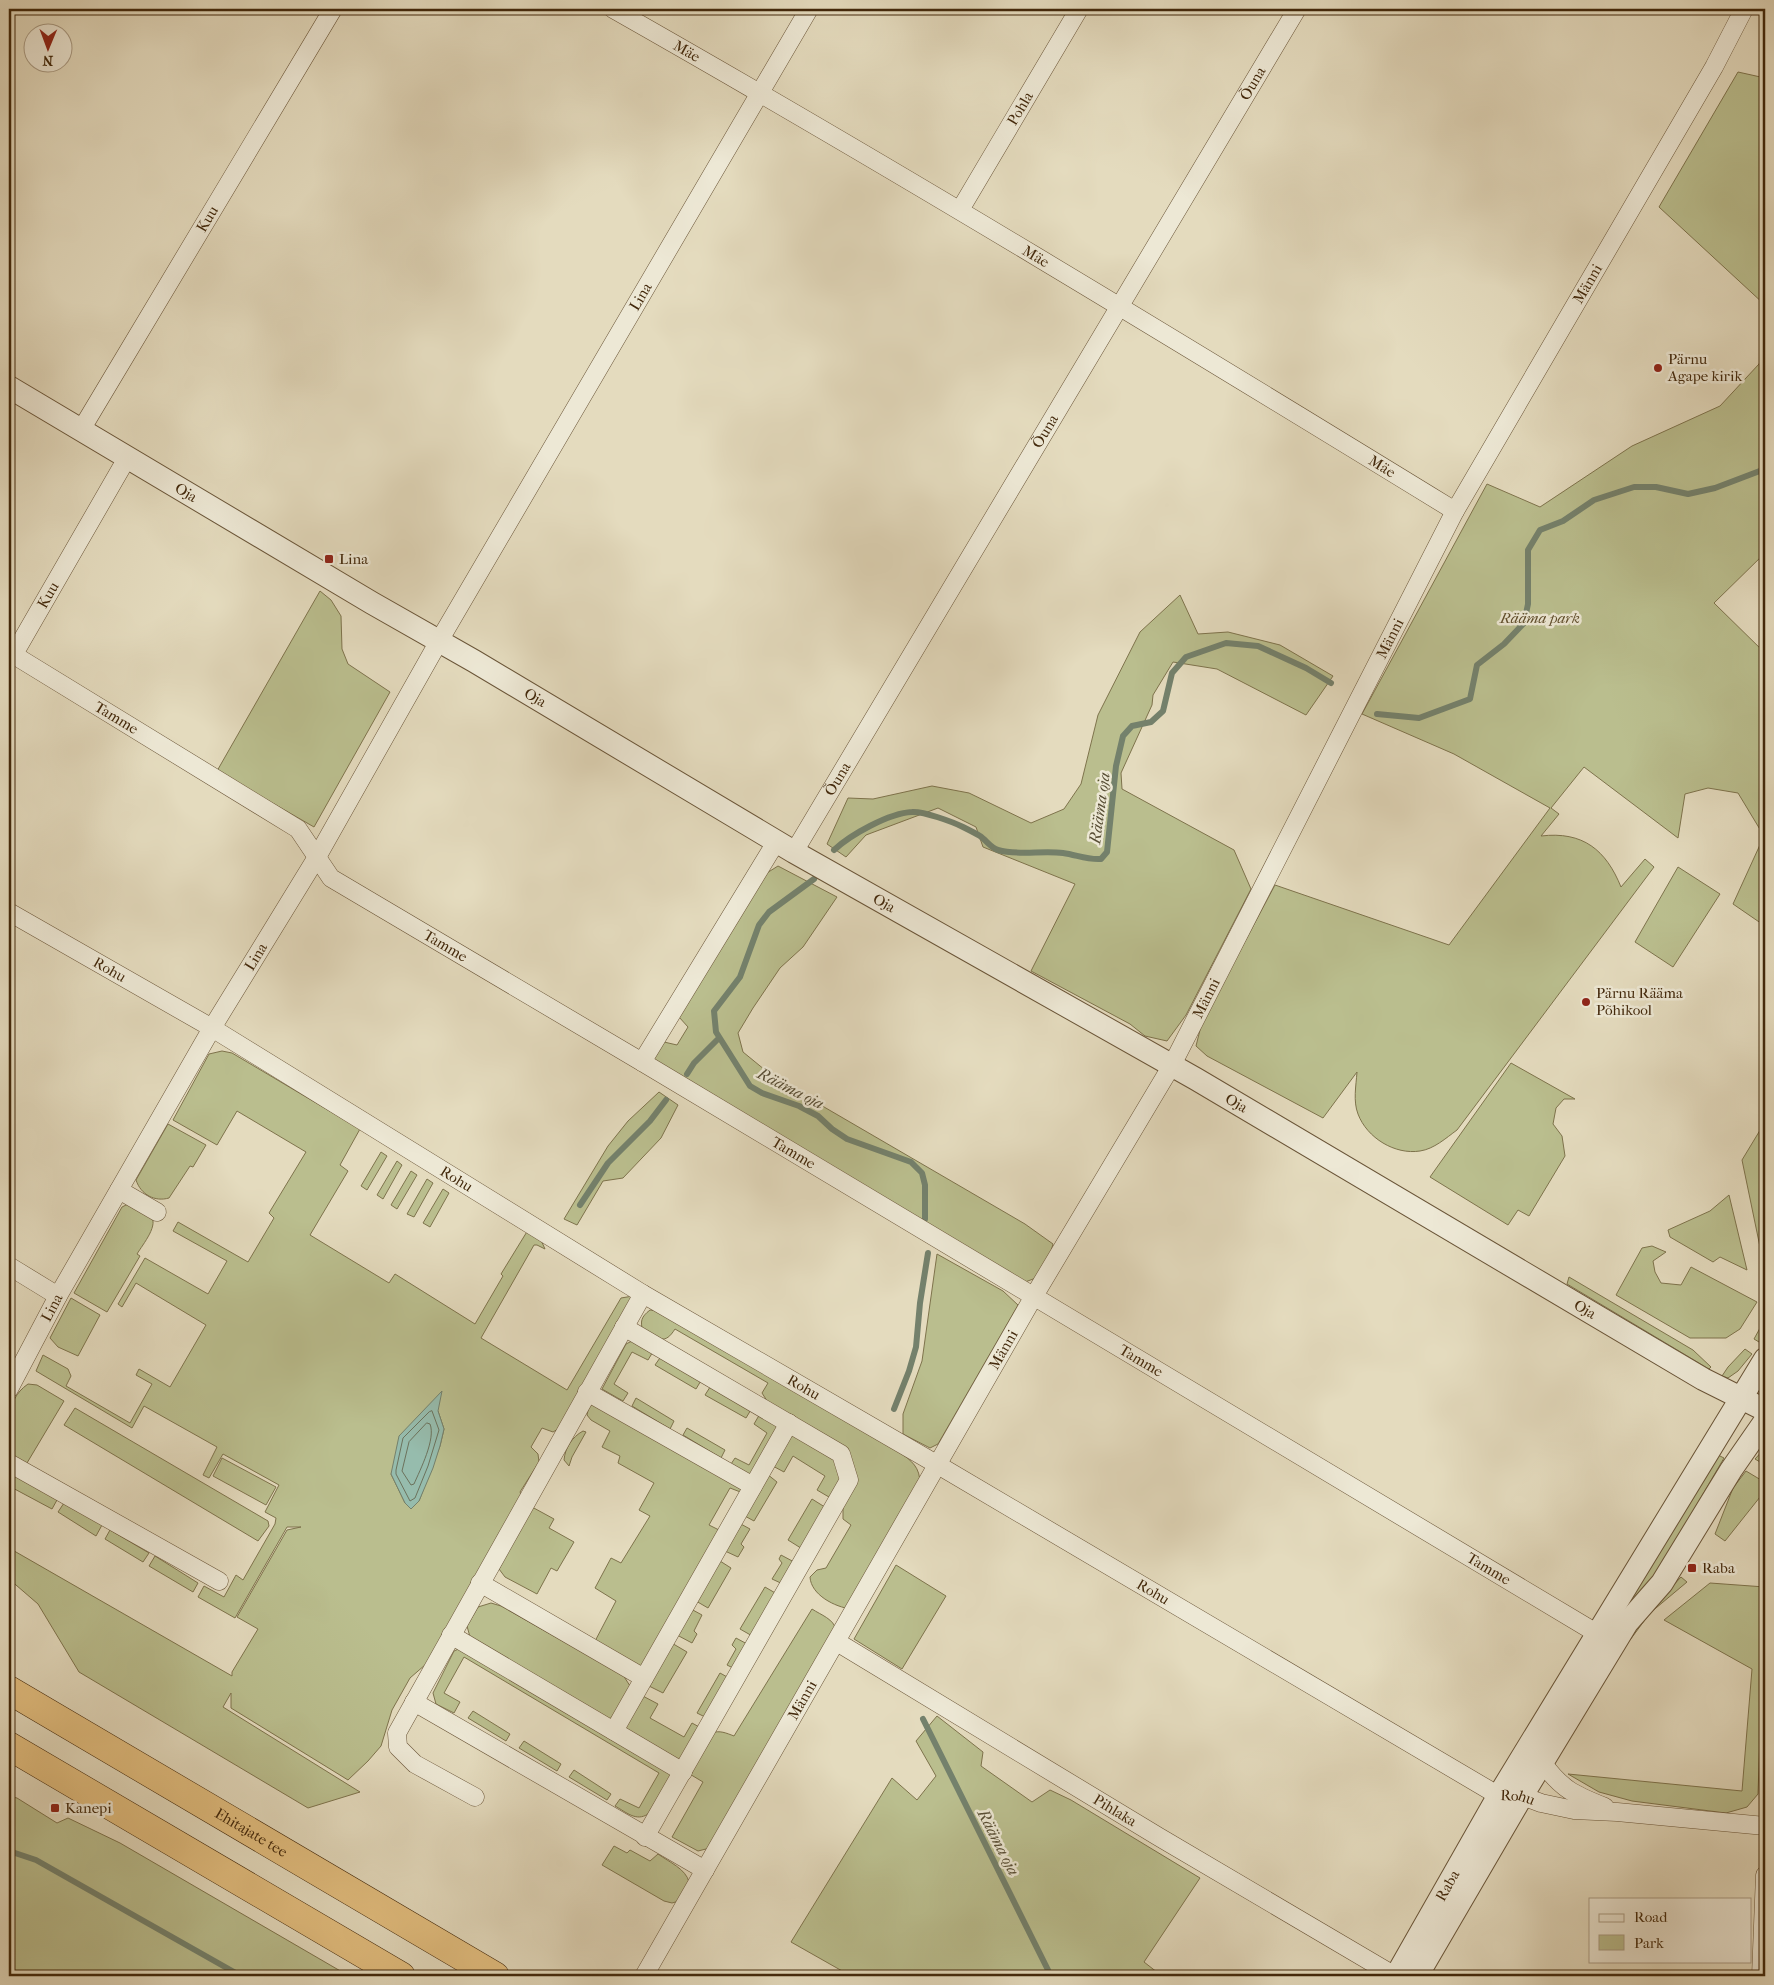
<svg xmlns="http://www.w3.org/2000/svg" width="1774" height="1985" font-family="'IM FELL French Canon',serif">
  <style>
    .green { fill: #babe8e; stroke: #7e734c; fill-rule: evenodd }
    .water { fill: #96bcad; stroke: #74816c }
    .lines { fill: none; stroke-linecap: round; stroke-linejoin: round }
    .shore { stroke: #6c725c; stroke-width: 1 }
    .stream { stroke: #74816c; stroke-width: 6 }
    .minor-casing { stroke: #6a5538; stroke-width: 19 }
    .tertiary-casing { stroke: #6a5538; stroke-width: 24 }
    .trunk-casing { stroke: #42280b; stroke-width: 29 }
    .minor { stroke: #ede8d5; stroke-width: 18 }
    .tertiary { stroke: #ede8d5; stroke-width: 22 }
    .trunk { stroke: #e2be7f; stroke-width: 28 }
    .poi-dot { fill: #8f2418; stroke: #ede8d5; stroke-width: 2 }
    .labels { text-anchor: middle; stroke-width: 5; stroke-linejoin: round; paint-order: stroke }
    .street-label { font-size: 15px; fill: #42280b; stroke: #ede8d5 }
    .poi-label { font-size: 15px; fill: #42280b; stroke: #ede8d5; text-anchor: start }
    .park-label { font-size: 15px; font-style: italic; fill: #604e2c; stroke: #ede8d5 }
    .water-label { font-size: 16px; font-style: italic; fill: #574d34; stroke: #ede8d5 }
  </style>
  <rect width="100%" height="100%" fill="#e4dbbe"/>
  <filter id="stains"><feTurbulence type="fractalNoise" baseFrequency=".004" numOctaves="4"/><feColorMatrix values="0 0 0 0 .2 0 0 0 0 .09 0 0 0 0 .02 0 0 0 .5 -.17"/></filter>
  <radialGradient id="worn" r=".72"><stop offset=".6" stop-color="#630" stop-opacity="0"/><stop offset="1" stop-color="#630" stop-opacity=".3"/></radialGradient>
  <path class="green" d="M1738,72L1765,78V305L1659,207Z
    M1765,353V553L1714,603L1765,653V926L1733,904L1764,836L1738,793L1708,788L1685,794L1678,838L1584,767L1551,808L1559,814L1541,836C1583,831 1606,850 1621,887L1645,859L1654,867L1457,1130C1446,1138 1434,1149 1420,1151C1395,1155 1367,1138 1358,1114C1353,1101 1356,1086 1357,1072L1323,1118L1207,1056L1196,1046L1202,1022L1275,885L1449,945L1550,808L1454,754L1362,714L1487,484L1540,507L1632,446L1720,406L1759,364Z
    M320,591L331,600L341,616L342,649L348,664L390,692L314,827L217,771Z
    M1180,595L1198,634L1228,632L1280,645L1333,676L1306,715L1217,669L1173,662L1153,695L1152,705L1121,773L1122,789L1234,850L1251,889L1186,1015L1167,1041L1145,1036L1130,1024L1031,971L1075,884L983,847L976,827L938,808L866,835L846,857L827,844L848,798L873,799L932,786L969,793L1031,823L1064,809L1081,784L1098,715L1140,632Z
    M778,866L837,897L803,947L780,968L753,1008L738,1033L743,1052L776,1079L1025,1224L1053,1244L1049,1258L1036,1278L1025,1282L652,1062L664,1042L677,1045L688,1027L679,1017L762,876Z
    M1678,867L1720,894L1673,967L1635,942Z
    M222,1051L232,1053L360,1129L340,1165L348,1171L310,1235L389,1283L395,1274L475,1324L503,1276L501,1274L528,1230L540,1238L545,1249L537,1245H534L481,1338L567,1390L621,1298L633,1296L558,1429L553,1432L542,1428L531,1447L538,1454L539,1462L520,1492L522,1496L433,1658L410,1678L392,1710L381,1746L368,1761L348,1780L231,1708V1693L223,1707L360,1792L308,1808L79,1672L38,1604L9,1579V1548L232,1676V1672L258,1629L237,1617L287,1530L301,1527H287L235,1618L198,1597L204,1586L224,1597L236,1575L243,1580L275,1524L276,1518L265,1512L279,1485L223,1454L209,1478L203,1475L217,1447L144,1406L132,1428L36,1371L43,1355L68,1369L71,1376L66,1386L130,1423L152,1384L136,1375L139,1369L170,1387L206,1325L136,1283L122,1307L118,1304L145,1258L208,1294L227,1261L173,1231L178,1222L248,1262L274,1218L269,1213L306,1152L237,1111L217,1145L173,1120L209,1054ZM438,1411L444,1429L440,1446L419,1501L411,1509L405,1503L391,1474Z
    M1511,1063L1575,1099H1564L1556,1108L1553,1124L1562,1136L1565,1156L1529,1216L1518,1210L1508,1225L1430,1177Z
    M659,1092L678,1105L661,1138L623,1178L603,1181L577,1225L564,1219L608,1146L628,1121Z
    M1765,1122V1271L1742,1160Z
    M168,1124L206,1145L193,1167L190,1166L169,1198C155,1202 141,1195 136,1180Z
    M381,1152L387,1156L367,1190L361,1186Z
    M397,1161L402,1165L383,1199L377,1195Z
    M411,1171L417,1175L397,1209L391,1205Z
    M427,1179L433,1183L414,1217L407,1214Z
    M443,1189L449,1193L430,1227L423,1223Z
    M1729,1195L1747,1270L1720,1257L1713,1262L1670,1237L1668,1230L1710,1211Z
    M128,1204C134,1207 144,1210 150,1215C160,1224 143,1244 137,1254L140,1256L107,1312L74,1293L122,1207Z
    M1652,1246L1666,1252L1653,1261L1655,1272L1661,1283L1681,1285L1691,1267L1757,1302L1740,1329L1726,1338H1690L1616,1295L1642,1248Z
    M937,1254L1003,1291L1018,1305L938,1444L930,1448L903,1434V1414L922,1361Z
    M1569,1277L1693,1350L1711,1367L1709,1369L1567,1284Z
    M71,1298L100,1315L78,1356L58,1347L50,1338Z
    M650,1310L659,1311L899,1452C912,1461 920,1467 920,1484L851,1609C835,1607 811,1595 810,1577L817,1570L826,1568L851,1525L843,1519V1507L855,1473L769,1404L762,1393L768,1383L675,1329C665,1345 659,1339 643,1332C640,1321 641,1317 650,1310Z
    M1765,1319V1331L1759,1342L1754,1339Z
    M632,1341L654,1350L648,1360L632,1352L614,1384L628,1393L623,1401L602,1389L626,1344Z
    M1745,1349L1752,1354L1738,1371L1728,1378L1722,1376L1728,1367Z
    M662,1355L702,1379L696,1389L655,1365Z
    M28,1384L37,1385L64,1401L24,1468L9,1459C9,1432 3,1401 28,1384Z
    M712,1384L752,1408L746,1418L705,1395Z
    M636,1398L674,1421L670,1429L632,1406Z
    M592,1401L746,1488L743,1493L730,1488L709,1525L721,1531L647,1662L640,1667L593,1645L616,1601L595,1588L611,1558L621,1563L650,1516L639,1510L654,1483L618,1463L620,1456L602,1447L610,1431L591,1420L587,1415L589,1406Z
    M75,1408L268,1521L269,1526L258,1541L64,1425Z
    M761,1412L778,1426L751,1475L731,1464L735,1458L749,1465L767,1433L754,1424Z
    M687,1428L725,1450L721,1458L683,1435Z
    M583,1431L586,1432L572,1457L569,1466L564,1460C565,1448 572,1437 583,1431Z
    M793,1432L834,1456L843,1469L834,1500L817,1490L825,1476L793,1456L784,1472L771,1465Z
    M1765,1448V1465L1755,1459Z
    M1718,1455L1724,1458L1657,1573L1577,1680Z
    M222,1458L276,1487L266,1505L213,1476Z
    M9,1470L57,1500L52,1509L9,1486Z
    M1746,1471L1761,1480L1763,1489L1760,1497L1725,1541L1715,1534L1733,1488Z
    M767,1474L777,1482L754,1521L743,1515Z
    M812,1499L828,1509L804,1550L788,1540Z
    M64,1503L102,1525L96,1536L58,1512Z
    M532,1507L554,1519L549,1528L574,1542L557,1571L551,1568L537,1594L505,1577L499,1569Z
    M739,1523L750,1529L741,1544L744,1547L738,1557L725,1551Z
    M110,1530L149,1553L143,1562L105,1539Z
    M781,1555L796,1563L785,1585L772,1579L782,1563L779,1559Z
    M155,1556L198,1583L193,1592L149,1566Z
    M720,1561L731,1568L708,1608L696,1601Z
    M896,1565L946,1596L902,1669L854,1639Z
    M1681,1577L1687,1582L1650,1613L1630,1640L1628,1638V1634Z
    M1710,1583L1765,1587L1758,1794L1747,1807L1726,1813L1632,1801L1599,1792L1568,1774L1742,1791L1752,1669L1664,1620Z
    M765,1587L777,1594L754,1637L740,1629Z
    M491,1603L501,1606L623,1675L632,1689L617,1715L609,1719L470,1637L467,1626L478,1607Z
    M691,1609L702,1615L694,1631L697,1634L692,1643L677,1635Z
    M812,1609C821,1615 834,1619 836,1630L711,1845L706,1849L698,1851L672,1837L703,1782L688,1773L711,1733C720,1730 726,1733 734,1736Z
    M736,1638L749,1645L735,1669L727,1665L736,1649L732,1645Z
    M670,1642L687,1652L663,1693L647,1685Z
    M461,1648L672,1774L648,1814C636,1822 626,1812 615,1806L620,1799L639,1808L659,1773L464,1657L444,1693L460,1702L454,1713L436,1704L433,1693L454,1651Z
    M720,1673L729,1678L707,1718L697,1713Z
    M639,1694L658,1704L650,1718L684,1737L692,1723L701,1728L680,1762L626,1732L625,1727Z
    M473,1711L510,1734L506,1741L468,1718Z
    M937,1716L983,1752L981,1766L1032,1802L1050,1790L1071,1800L1200,1878L1144,1962L1162,1976H851L791,1942L892,1778L917,1800L936,1776L916,1741Z
    M524,1741L561,1764L557,1771L519,1748Z
    M574,1770L611,1794L607,1800L569,1777Z
    M9,1796L17,1798L57,1823L68,1818L120,1843L349,1976H9Z
    M614,1846L627,1853L630,1850L650,1861L658,1854C669,1862 686,1869 689,1882L679,1901L672,1903L664,1901L602,1865Z"/>
  <path class="water" d="M442,1391L438,1411L444,1429L440,1446L433,1468L419,1501L411,1509L405,1503L391,1474L399,1436Z"/>
  <g class="lines">
    <path class="shore" d="M432,1411L439,1430L428,1466L415,1498L410,1501L396,1474V1470L403,1438L429,1412Z
      M427,1423L430,1424C436,1439 420,1470 414,1484L411,1485L402,1471L409,1442Z"/>
    <path class="stream" d="M1377,714L1419,718L1470,699L1477,665L1504,644L1524,623L1528,604V550L1540,530L1563,521L1594,500L1634,487H1656L1688,494L1715,488L1765,469
      M834,850C850,835 889,813 912,812C923,811 953,822 963,827C969,830 975,833 980,836C986,840 991,848 998,850C1019,856 1042,850 1063,853C1077,855 1087,860 1101,859L1107,852L1116,766L1123,736L1132,726L1151,722L1163,711L1172,673L1186,657L1226,643L1258,646L1306,668L1331,683
      M814,879L769,912L759,925L740,977L714,1011L716,1032L750,1086L762,1093L799,1106L818,1116L832,1129L847,1139L911,1162L922,1173L925,1185V1219
      M687,1074L694,1063L719,1038
      M580,1205L608,1163L650,1121L666,1100
      M894,1409L909,1371L916,1347L920,1303L928,1253
      M923,1719L1051,1976
      M9,1851L36,1860L241,1976"/>
    <defs>
      <g id="minor">
        <path id="s1" d="M613,9C897,170 1176,340 1455,511"/>
        <path id="s2" d="M960,210L1079,9"/>
        <path id="s3" d="M81,430L333,9"/>
        <path id="s4" d="M9,652L298,829L331,878L642,1062L1598,1634"/>
        <path id="s5" d="M14,654L127,458"/>
        <path id="s6" d="M794,852L1297,9"/>
        <path id="s7" d="M9,912L212,1028L643,1294L938,1465L1489,1790L1499,1795L1522,1796L1541,1803L1574,1810L1617,1812L1765,1826"/>
        <path d="M642,1062L776,842"/>
        <path d="M119,1190L157,1212"/>
        <path d="M9,1266L58,1296"/>
        <path d="M624,1327L841,1454L849,1480L645,1837"/>
        <path id="s8" d="M9,1389L58,1296L212,1028L317,857L439,641L809,9"/>
        <path d="M587,1392L753,1486"/>
        <path d="M9,1463L219,1581"/>
        <path d="M480,1583L644,1678"/>
        <path d="M451,1635L683,1772"/>
        <path id="s9" d="M837,1642L1159,1837L1395,1976"/>
        <path d="M414,1702L705,1870"/>
        <path d="M614,1731L789,1423"/>
        <path d="M1542,1762C1562,1790 1575,1795 1605,1807"/>
        <path d="M475,1797L415,1764L398,1747L397,1733L643,1294"/>
        <path id="s10" d="M644,1976L1034,1296L1172,1065L1455,511L1714,67L1744,9"/>
        <path d="M1761,1976L1765,1875"/>
      </g>
      <g id="tertiary">
        <path id="s11" d="M9,387L372,603L474,661L794,852L1196,1079L1703,1379L1765,1410"/>
        <path id="s12" d="M1396,1976L1499,1795L1765,1359"/>
        <path d="M1417,1976L1522,1796L1627,1623L1662,1583L1731,1470L1765,1421"/>
      </g>
      <g id="trunk">
        <path id="s13" d="M9,1690L495,1976"/>
        <path d="M9,1746L401,1976"/>
      </g>
    </defs>
    <use href="#minor" class="minor-casing"/>
    <use href="#tertiary" class="tertiary-casing"/>
    <use href="#trunk" class="trunk-casing"/>
    <use href="#minor" class="minor"/>
    <use href="#tertiary" class="tertiary"/>
    <use href="#trunk" class="trunk"/>
  </g>
  <g class="poi-dot">
    <circle cx="1658" cy="368" r="5"/>
    <rect x="324" y="554" width="10" height="10" rx="2.5"/>
    <circle cx="1586" cy="1002" r="5"/>
    <rect x="1687" y="1563" width="10" height="10" rx="2.5"/>
    <rect x="50" y="1803" width="10" height="10" rx="2.5"/>
  </g>
  <g class="labels">
    <g class="street-label">
      <text dy="5" stroke="none"><textPath href="#s1" startOffset="85">Mäe</textPath></text>
      <text dy="5" stroke="none"><textPath href="#s6" startOffset="895">Õuna</textPath></text>
      <text dy="5" stroke="none"><textPath href="#s2" startOffset="118">Pohla</textPath></text>
      <text dy="5" stroke="none"><textPath href="#s3" startOffset="246">Kuu</textPath></text>
      <text dy="5" stroke="none"><textPath href="#s1" startOffset="490">Mäe</textPath></text>
      <text dy="5" stroke="none"><textPath href="#s10" startOffset="1938">Männi</textPath></text>
      <text dy="5" stroke="none"><textPath href="#s8" startOffset="1262">Lina</textPath></text>
      <text dy="5" stroke="none"><textPath href="#s6" startOffset="490">Õuna</textPath></text>
      <text dy="5" stroke="none"><textPath href="#s1" startOffset="895">Mäe</textPath></text>
      <text dy="5" stroke="none"><textPath href="#s11" startOffset="206">Oja</textPath></text>
      <text dy="5" stroke="none"><textPath href="#s5" startOffset="68">Kuu</textPath></text>
      <text dy="5" stroke="none"><textPath href="#s10" startOffset="1532">Männi</textPath></text>
      <text dy="5" stroke="none"><textPath href="#s11" startOffset="611">Oja</textPath></text>
      <text dy="5" stroke="none"><textPath href="#s4" startOffset="126">Tamme</textPath></text>
      <text dy="5" stroke="none"><textPath href="#s6" startOffset="85">Õuna</textPath></text>
      <text dy="5" stroke="none"><textPath href="#s11" startOffset="1016">Oja</textPath></text>
      <text dy="5" stroke="none"><textPath href="#s4" startOffset="531">Tamme</textPath></text>
      <text dy="5" stroke="none"><textPath href="#s8" startOffset="498">Lina</textPath></text>
      <text dy="5" stroke="none"><textPath href="#s7" startOffset="116">Rohu</textPath></text>
      <text dy="5" stroke="none"><textPath href="#s10" startOffset="1128">Männi</textPath></text>
      <text dy="5" stroke="none"><textPath href="#s11" startOffset="1421">Oja</textPath></text>
      <text dy="5" stroke="none"><textPath href="#s4" startOffset="936">Tamme</textPath></text>
      <text dy="5" stroke="none"><textPath href="#s7" startOffset="521">Rohu</textPath></text>
      <text dy="5" stroke="none"><textPath href="#s8" startOffset="92">Lina</textPath></text>
      <text dy="5" stroke="none"><textPath href="#s11" startOffset="1826">Oja</textPath></text>
      <text dy="5" stroke="none"><textPath href="#s10" startOffset="722">Männi</textPath></text>
      <text dy="5" stroke="none"><textPath href="#s4" startOffset="1341">Tamme</textPath></text>
      <text dy="5" stroke="none"><textPath href="#s7" startOffset="926">Rohu</textPath></text>
      <text dy="5" stroke="none"><textPath href="#s4" startOffset="1746">Tamme</textPath></text>
      <text dy="5" stroke="none"><textPath href="#s7" startOffset="1331">Rohu</textPath></text>
      <text dy="5" stroke="none"><textPath href="#s10" startOffset="318">Männi</textPath></text>
      <text dy="5" stroke="none"><textPath href="#s7" startOffset="1751">Rohu</textPath></text>
      <text dy="5" stroke="none"><textPath href="#s9" startOffset="325">Pihlaka</textPath></text>
      <text dy="5" stroke="none"><textPath href="#s13" startOffset="281">Ehitajate tee</textPath></text>
      <text dy="5" stroke="none"><textPath href="#s12" startOffset="104">Raba</textPath></text>
    </g>
    <g class="poi-label">
      <text x="1668" y="364">Pärnu<tspan x="1668" dy="17">Agape kirik</tspan></text>
      <text x="339" y="564">Lina</text>
      <text x="1596" y="998">Pärnu Rääma<tspan x="1596" dy="17">Põhikool</tspan></text>
      <text x="1702" y="1573">Raba</text>
      <text x="65" y="1813">Kanepi</text>
    </g>
    <g class="park-label">
      <text x="1540" y="623">Rääma park</text>
    </g>
    <g class="water-label">
      <text transform="translate(1099 808) rotate(-82)" y="6">Rääma oja</text>
      <text transform="translate(791 1088) rotate(27)" y="6">Rääma oja</text>
      <text transform="translate(999 1842) rotate(63)" y="6">Rääma oja</text>
    </g>
  </g>
  <rect width="1774" height="1985" fill="none" stroke="#e4dbbe" stroke-width="30"/>
  <rect x="10" y="10" width="1754" height="1965" fill="none" stroke="#42280b" stroke-width="2.5"/>
  <rect x="15" y="15" width="1744" height="1955" fill="none" stroke="#42280b"/>
  <rect x="1589" y="1898" width="162" height="65" fill="#ede8d5" stroke="#a99b84"/>
  <rect x="1599" y="1914" width="25" height="8" fill="#ede8d5" stroke="#a99b84"/>
  <text x="1634" y="1922" font-size="15" fill="#42280b">Road</text>
  <rect x="1599" y="1935" width="25" height="15" fill="#babe8e" stroke="#a99b84"/>
  <text x="1634" y="1948" font-size="15" fill="#42280b">Park</text>
  <g transform="translate(48 48) rotate(181)"><circle r="24" fill="#ede8d5" stroke="#a99b84"/>
  <path d="M0-4L9 19L0 12L-9 19Z" fill="#8f2418"/>
  <text y="-8" font-size="14" font-weight="bold" text-anchor="middle" fill="#42280b">N</text>
  </g>
  <rect width="100%" height="100%" filter="url(#stains)"/>
  <rect width="100%" height="100%" fill="url(#worn)"/>
</svg>
